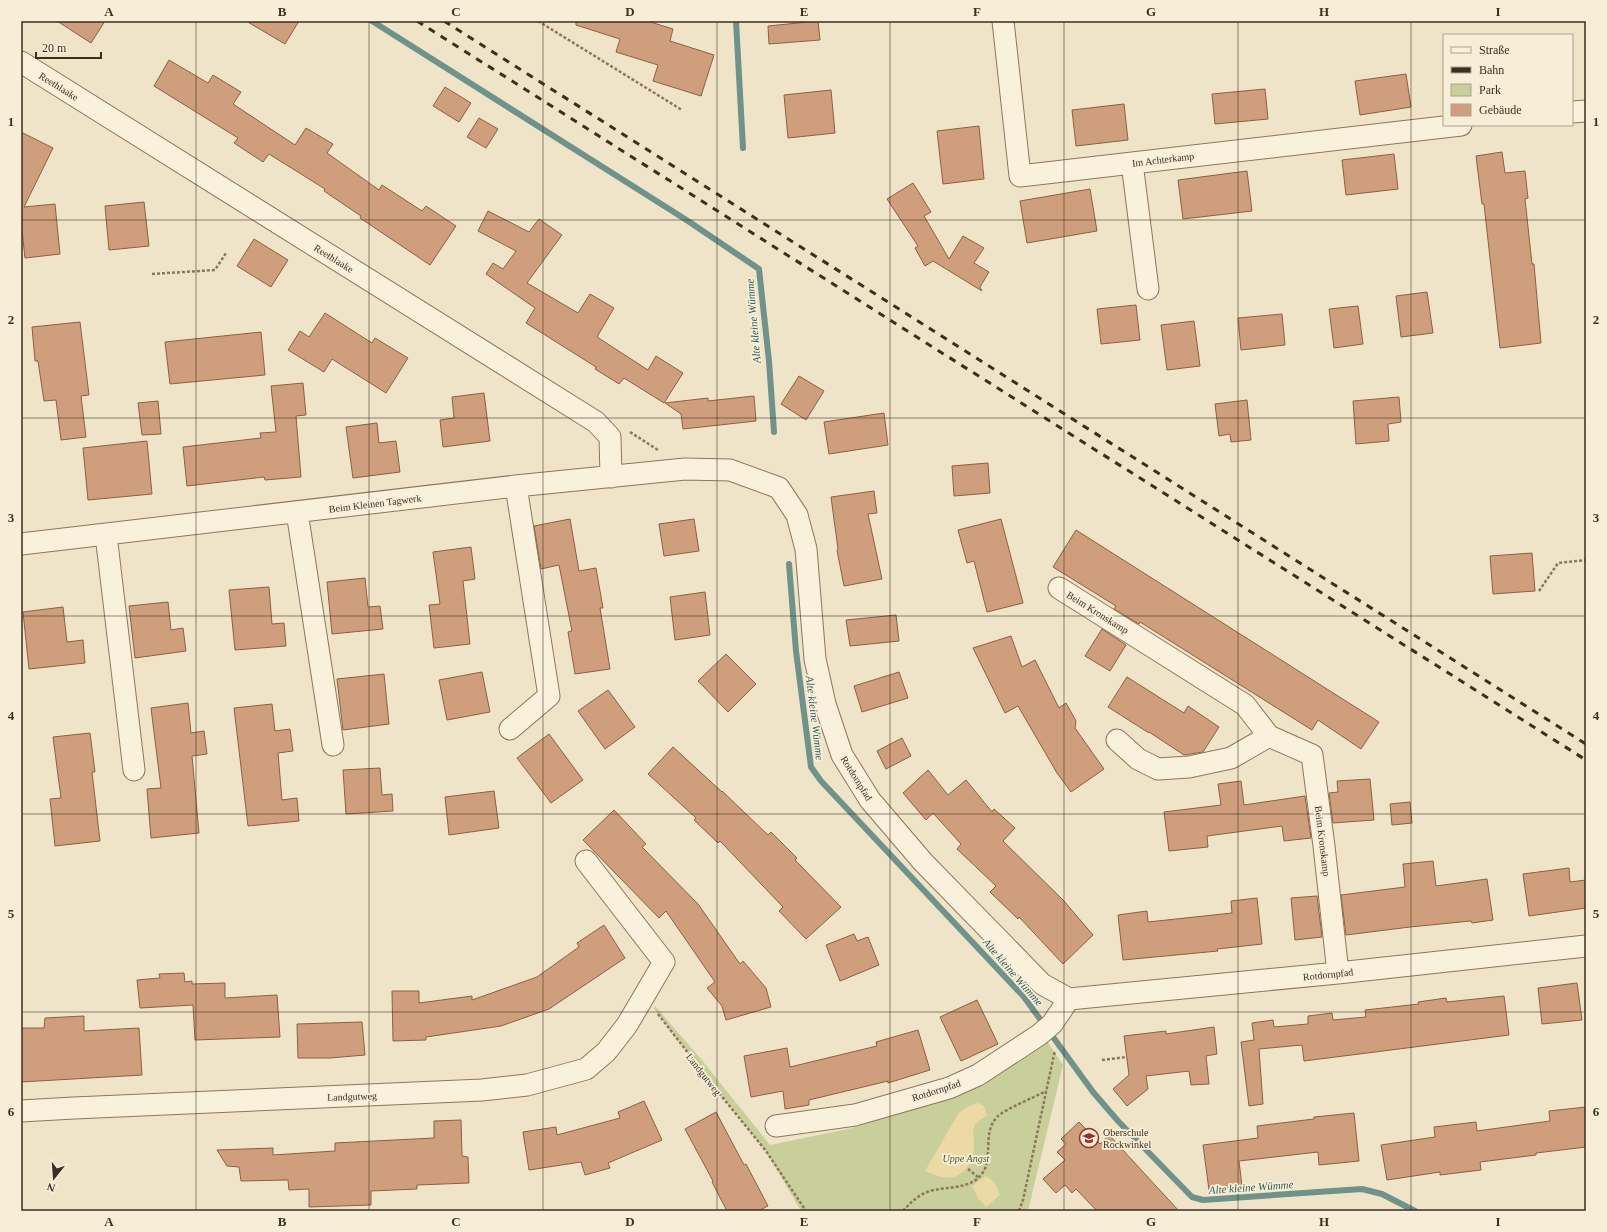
<svg xmlns="http://www.w3.org/2000/svg" width="1607" height="1232" font-family="Georgia,serif">
  <style>
    .green { fill: #c9cf9b }
    .sand { fill: #ecd9a5 }
    .lines { fill: none; stroke-linecap: round; stroke-linejoin: round }
    .stream { stroke: #6f938a; stroke-width: 6 }
    .building { fill: #cf9f7d; stroke: #8d5f41 }
    .minor-casing { stroke: #8d765c; stroke-width: 23 }
    .path { stroke: #8d765c; stroke-width: 2.5; stroke-dasharray: 3 2; stroke-linecap: butt }
    .minor { stroke: #faf1dc; stroke-width: 21 }
    .rail { stroke: #3d2e20; stroke-width: 3; stroke-dasharray: 7 7; stroke-linecap: butt }
    .grid { fill: none; stroke: #3d2e20; stroke-width: 1; stroke-opacity: 0.55 }
    .labels { text-anchor: middle; stroke-width: 3.5; stroke-linejoin: round; paint-order: stroke }
    .street-label { font-size: 10px; fill: #3d2e20; stroke: #f7eed8 }
    .poi-label { font-size: 10px; fill: #3d2e20; stroke: #f7eed8; text-anchor: start }
    .park-label { font-size: 10px; font-style: italic; fill: #4d5a26; stroke: #f7eed8 }
    .water-label { font-size: 11px; font-style: italic; fill: #2f5d5a; stroke: #f7eed8 }
    .neatline { fill: none; stroke: #3d2e20; stroke-width: 1.5 }
    .grid-label { font-size: 13px; text-anchor: middle; font-weight: bold; fill: #3d2e20 }
  </style>
  <rect width="100%" height="100%" fill="#f0e4c8"/>
  <path class="green" d="M655,1006L701,1059L770,1145L852,1128L984,1085L1042,1034L1063,1065L1028,1211H801L766,1151L654,1009Z"/>
  <path class="sand" d="M979,1103L984,1106L987,1115C983,1119 977,1121 975,1125C972,1131 974,1137 974,1144C974,1162 963,1181 943,1177C937,1176 931,1173 925,1171L958,1114C964,1108 970,1105 979,1103Z
    M986,1176C994,1181 997,1186 1000,1195L986,1207L978,1198L972,1186Z"/>
  <g class="lines">
    <path class="stream" d="M372,21L688,221L759,269L769,361L774,432
      M736,21L743,148
      M789,564L796,651L811,767L821,781L1024,997L1093,1092L1118,1121L1192,1197L1203,1200L1362,1189L1382,1194L1415,1211"/>
  </g>
  <path class="building" d="M57,21H105L91,43Z
    M246,21H299L285,44Z
    M576,21H647L673,29L670,41L714,55L701,96L653,81L658,65L616,52L620,39L576,25Z
    M818,21L820,40L769,44L768,26Z
    M169,60L208,83L213,75L241,92L233,104L295,145L306,128L333,144L327,153L379,190L382,185L422,211L426,206L456,226L430,265L360,218L361,216L324,191L325,189L269,154L263,162L234,143L238,138L154,86Z
    M1406,74L1411,107L1360,115L1355,81Z
    M445,87L471,103L459,122L433,106Z
    M1265,89L1268,119L1215,124L1212,94Z
    M831,90L835,133L788,138L784,95Z
    M1124,104L1128,140L1076,146L1072,110Z
    M479,118L498,129L486,148L467,137Z
    M979,126L984,179L943,184L937,131Z
    M21,132L53,148L24,207L55,204L60,254L25,258L21,222Z
    M1502,152L1505,173L1525,171L1528,198L1525,199L1532,264H1534L1541,343L1500,348L1484,204H1482L1476,156Z
    M1394,154L1398,189L1346,195L1342,160Z
    M1247,171L1252,211L1183,219L1178,180Z
    M913,183L931,212L924,216L949,259L963,236L984,248L974,263L989,272L980,287L982,291L933,261L925,266L915,248L918,246L887,199Z
    M1090,189L1097,231L1027,243L1020,201Z
    M144,202L149,246L109,250L105,206Z
    M488,211L529,232L539,219L562,235L527,283L578,313L590,294L614,308L597,337L648,370L656,356L683,373L664,403L624,378L619,384L595,369L596,367L526,323L535,308L486,274L493,263L503,269L516,251L478,231Z
    M254,239L288,260L271,287L237,266Z
    M1427,292L1433,333L1401,337L1396,296Z
    M1136,305L1140,340L1101,344L1097,309Z
    M1358,306L1363,344L1334,348L1329,309Z
    M325,313L372,343L375,338L408,358L386,393L332,359L324,372L288,350L300,331L309,337Z
    M1282,314L1285,345L1241,350L1238,318Z
    M1194,321L1200,366L1167,370L1161,325Z
    M80,322L89,395L81,396L86,437L61,440L56,400L44,401L38,361H35L32,327Z
    M261,332L265,375L170,384L165,342Z
    M799,376L824,391L806,420L781,404Z
    M303,383L306,415L296,416L301,477L265,480L264,477L187,486L183,447L261,438L260,433L276,432L271,386Z
    M484,393L490,441L443,447L440,420L454,418L452,397Z
    M754,396L756,421L683,429L681,414L665,403L708,398V401Z
    M1399,397L1401,422L1388,424L1389,441L1356,444L1353,401Z
    M1247,400L1251,440L1231,442L1230,434L1219,436L1215,404Z
    M158,401L161,434L142,435L138,403Z
    M884,413L888,445L829,454L824,422Z
    M377,423L379,443L396,441L400,472L353,478L346,427Z
    M147,441L152,494L88,500L83,448Z
    M988,463L990,493L954,496L952,466Z
    M874,491L877,513L868,514L882,579L844,586L837,550L838,549L831,497Z
    M570,519L579,571L596,568L603,608H600L610,669L575,674L568,632L572,631L559,565L541,569L534,526Z
    M694,519L699,551L664,556L659,524Z
    M1001,519L1023,603L987,612L974,561L967,563L958,530Z
    M1076,530L1379,722L1361,749L1318,720L1312,730L1140,622L1139,624L1114,609L1116,606L1053,567Z
    M471,547L475,579L463,581L470,644L434,648L429,605L440,604L433,552Z
    M1532,553L1535,591L1493,594L1490,556Z
    M365,578L368,607L380,606L383,629L332,634L327,582Z
    M269,587L272,624L284,623L286,646L235,650L229,590Z
    M705,592L710,635L675,640L670,597Z
    M168,602L171,630L183,628L186,651L135,658L129,606Z
    M63,607L67,642L83,640L85,663L29,669L23,612Z
    M896,615L899,641L850,646L846,620Z
    M1102,629L1126,645L1110,671L1085,656Z
    M1011,636L1022,667L1035,660L1059,708L1066,703L1076,721L1075,728L1104,769L1071,792L1057,773L1018,706L1005,713L973,648Z
    M726,654L756,684L728,712L698,681Z
    M482,672L490,712L447,720L439,680Z
    M899,672L908,698L862,712L854,686Z
    M384,674L389,724L343,730L337,679Z
    M1127,677L1184,713L1188,706L1219,727L1203,752L1184,755L1149,732V733L1108,707Z
    M608,690L635,727L605,749L578,711Z
    M188,703L191,733L204,731L207,754L192,756L199,833L151,838L147,789L161,788L151,708Z
    M272,704L275,731L290,729L293,751L278,753L282,800L297,798L299,821L248,826L234,708Z
    M90,733L95,772H92L100,841L55,846L50,799L61,798L53,737Z
    M549,734L583,780L551,803L517,758Z
    M902,738L911,756L886,769L877,751Z
    M673,747L722,792V791L768,835L771,832L797,858L795,860L841,907L806,939L779,911L783,907L720,841L718,843L694,820L696,818L648,774Z
    M380,768L382,795L392,794L393,811L346,814L343,770Z
    M928,770L948,795L966,780L992,812L994,809L1015,828L1003,841L1064,901L1093,935L1063,964L1019,917L1018,919L990,892L996,886L957,849L961,844L933,813L926,820L903,793Z
    M1370,779L1374,820L1333,823L1329,793L1338,792L1337,781Z
    M1241,781L1244,805L1305,796L1311,838L1284,841L1282,826L1207,836L1208,847L1169,851L1164,812L1221,805L1218,784Z
    M494,791L499,828L449,835L445,797Z
    M1410,802L1412,823L1392,825L1390,804Z
    M614,810L646,844L642,847L698,904L740,964L743,961L766,988L771,1007L726,1020L722,1006L707,988L715,982L666,911L659,918L583,840Z
    M1433,861L1436,886L1487,879L1493,920L1472,923L1471,921L1410,927L1346,935L1341,895L1405,887L1403,864Z
    M1569,868L1570,882L1586,880V908L1529,916L1523,874Z
    M1317,896L1322,937L1295,940L1291,898Z
    M1257,898L1262,944L1217,949L1218,951L1123,960L1118,915L1147,911L1148,922L1232,913L1231,901Z
    M604,925L625,958L549,1009L501,1026L426,1037V1040L393,1041L392,991H419V1003L472,996V1000L537,977L579,947L577,943Z
    M854,934L857,941L868,937L879,965L840,981L826,945Z
    M184,973L185,982L192,981V984L225,983V998L277,995L280,1037L195,1040L193,1005L140,1008L137,980L160,978L159,974Z
    M1577,983L1582,1020L1542,1024L1538,988Z
    M1504,996L1509,1035L1304,1061L1302,1045L1259,1049L1263,1104L1249,1106L1241,1042L1254,1040L1252,1023L1273,1020L1274,1027L1308,1024V1016L1332,1013L1333,1020L1366,1017L1365,1010L1419,1004L1418,1002L1446,998L1447,1002Z
    M977,1000L998,1044L961,1061L940,1017Z
    M84,1016V1031L139,1028L142,1075L21,1082V1028H44L45,1018Z
    M362,1022L365,1055L330,1058H298L297,1024Z
    M1214,1027L1217,1054L1206,1056L1209,1084L1191,1085L1189,1071L1146,1076L1148,1089L1127,1106L1113,1089L1129,1075L1124,1036L1166,1031V1034Z
    M918,1030L930,1070L888,1083V1081L809,1100V1105L785,1109L783,1091L751,1097L744,1056L787,1048L790,1067L877,1046L876,1042Z
    M644,1101L662,1140L608,1163L610,1168L585,1175L581,1162L529,1170L523,1132L556,1127L557,1135L620,1118L618,1112Z
    M1586,1107V1147L1536,1153V1155L1480,1162L1481,1170L1440,1175V1172L1387,1180L1381,1145L1435,1137L1434,1127L1476,1122L1477,1131L1550,1121L1549,1111Z
    M716,1112L744,1165L746,1164L768,1206L758,1211H727L712,1182L713,1181L685,1129Z
    M1354,1113L1359,1161L1319,1165L1318,1152L1239,1161L1242,1186L1209,1190L1203,1145L1258,1138L1257,1126L1314,1119V1117Z
    M461,1120L462,1156L468,1157L469,1183L417,1185V1189L371,1191V1205L309,1207V1189L289,1190L288,1180L241,1181L239,1167L227,1166L217,1150L273,1148V1155L335,1151V1143L434,1138V1121Z
    M1079,1122L1100,1144L1109,1135L1179,1211H1097L1076,1189L1072,1193L1065,1185L1056,1193L1043,1179L1065,1160L1057,1152L1066,1144L1061,1139Z"/>
  <g class="lines">
    <defs>
      <path id="minor" d="M1003,21L1020,176L1461,125
        M21,62L596,422L610,437L611,477
        M1572,112L1586,111
        M1132,163L1148,289
        M297,512L333,745
        M106,535L134,770
        M21,544L516,486L685,469L730,470L774,486L779,488L797,515L806,549L815,659L825,704L842,755L870,800L923,862L1042,984L1069,999L1338,973L1586,946
        M1059,588L1245,705L1269,736L1312,755L1324,846L1338,973
        M510,729L549,696L516,486
        M1117,740L1138,759L1158,769L1189,767L1231,758L1269,736
        M21,1111L74,1108L482,1090L527,1085L586,1069L606,1052L627,1025L664,962L586,861
        M776,1126L855,1115L949,1088L978,1075L1039,1035L1052,1024L1069,999"/>
    </defs>
    <use href="#minor" class="minor-casing"/>
    <path class="path" d="M538,21L682,110
      M152,274L215,270L226,253
      M630,432L658,450
      M1539,591L1558,563L1586,560
      M658,1014L719,1093L766,1151L806,1211
      M1102,1060L1127,1057
      M968,1169L978,1177
      M903,1211C910,1203 917,1196 927,1192C944,1186 962,1190 977,1179C997,1163 980,1135 997,1117C1003,1110 1035,1097 1046,1091
      M1019,1211L1023,1200L1055,1050"/>
    <use href="#minor" class="minor"/>
    <path class="rail" d="M417,21L1586,760
      M444,21L1586,744"/>
  </g>
  <path class="grid" d="M196,21V1211M369,21V1211M543,21V1211M717,21V1211M890,21V1211M1064,21V1211M1238,21V1211M1411,21V1211M21,220H1586M21,418H1586M21,616H1586M21,814H1586M21,1012H1586"/>
  <defs>
    <symbol id="school-ring" viewBox="-11 -11 22 22"><circle r="9.5" fill="#f7eed8" stroke="#9e2a2b" stroke-width="1.5"/><path d="M0-5L7-2L0 1L-7-2ZM-4 1L0 2.5L4 1V4Q0 6-4 4Z" fill="#9e2a2b"/></symbol>
  </defs>
  <g fill-rule="evenodd">
    <use href="#school-ring" x="1078" y="1127" width="22" height="22"/>
  </g>
  <g class="labels">
    <g class="street-label">
      <text transform="translate(59 86) rotate(32)" y="4">Reethlaake</text>
      <text transform="translate(1163 159) rotate(-7)" y="4">Im Achterkamp</text>
      <text transform="translate(334 258) rotate(32)" y="4">Reethlaake</text>
      <text transform="translate(375 503) rotate(-7)" y="4">Beim Kleinen Tagwerk</text>
      <text transform="translate(1098 612) rotate(32)" y="4">Beim Kronskamp</text>
      <text transform="translate(857 778) rotate(58)" y="4">Rotdornpfad</text>
      <text transform="translate(1323 841) rotate(83)" y="4">Beim Kronskamp</text>
      <text transform="translate(1328 974) rotate(-6)" y="4">Rotdornpfad</text>
      <text transform="translate(704 1074) rotate(52)" y="4">Landgutweg</text>
      <text transform="translate(936 1090) rotate(-18)" y="4">Rotdornpfad</text>
      <text transform="translate(352 1096) rotate(-2)" y="4">Landgutweg</text>
    </g>
    <g class="poi-label">
      <text x="1103" y="1136">Oberschule<tspan x="1103" dy="12">Rockwinkel</tspan></text>
    </g>
    <g class="park-label">
      <text x="966" y="1162">Uppe Angst</text>
    </g>
    <g class="water-label">
      <text transform="translate(753 321) rotate(-95)" y="4">Alte kleine Wümme</text>
      <text transform="translate(815 718) rotate(83)" y="4">Alte kleine Wümme</text>
      <text transform="translate(1013 972) rotate(49)" y="4">Alte kleine Wümme</text>
      <text transform="translate(1251 1187) rotate(-4)" y="4">Alte kleine Wümme</text>
    </g>
  </g>
  <rect width="1607" height="1232" fill="none" stroke="#f7eed8" stroke-width="44"/>
  <rect x="1443" y="34" width="130" height="92" fill="#f7eed8" stroke="#ada18e"/>
  <rect x="1451" y="47" width="20" height="6" fill="#faf1dc" stroke="#ada18e"/>
  <text x="1479" y="54" font-size="12" fill="#3d2e20">Straße</text>
  <rect x="1451" y="67" width="20" height="6" fill="#3d2e20" stroke="#ada18e"/>
  <text x="1479" y="74" font-size="12" fill="#3d2e20">Bahn</text>
  <rect x="1451" y="84" width="20" height="12" fill="#c9cf9b" stroke="#ada18e"/>
  <text x="1479" y="94" font-size="12" fill="#3d2e20">Park</text>
  <rect x="1451" y="104" width="20" height="12" fill="#cf9f7d" stroke="#ada18e"/>
  <text x="1479" y="114" font-size="12" fill="#3d2e20">Gebäude</text>
  <g transform="translate(54 1178) rotate(197)" stroke="#f7eed8" stroke-width="3" paint-order="stroke">
  <path d="M0-3L7 15L0 10L-7 15Z" fill="#3d2e20"/>
  <text y="-6" font-size="11" font-weight="bold" text-anchor="middle" fill="#3d2e20">N</text>
  </g>
  <path d="M36 52v6h65v-6" fill="none" stroke="#3d2e20" stroke-width="2"/>
  <text x="42" y="52" font-size="12" fill="#3d2e20" stroke="#f7eed8" stroke-width="3" paint-order="stroke">20 m</text>
  <rect x="22" y="22" width="1563" height="1188" class="neatline"/>
  <g class="grid-label">
    <text x="109" y="16">A</text>
    <text x="282" y="16">B</text>
    <text x="456" y="16">C</text>
    <text x="630" y="16">D</text>
    <text x="804" y="16">E</text>
    <text x="977" y="16">F</text>
    <text x="1151" y="16">G</text>
    <text x="1324" y="16">H</text>
    <text x="1498" y="16">I</text>
    <text x="11" y="126">1</text>
    <text x="1596" y="126">1</text>
    <text x="11" y="324">2</text>
    <text x="1596" y="324">2</text>
    <text x="11" y="522">3</text>
    <text x="1596" y="522">3</text>
    <text x="11" y="720">4</text>
    <text x="1596" y="720">4</text>
    <text x="11" y="918">5</text>
    <text x="1596" y="918">5</text>
    <text x="11" y="1116">6</text>
    <text x="1596" y="1116">6</text>
    <text x="109" y="1226">A</text>
    <text x="282" y="1226">B</text>
    <text x="456" y="1226">C</text>
    <text x="630" y="1226">D</text>
    <text x="804" y="1226">E</text>
    <text x="977" y="1226">F</text>
    <text x="1151" y="1226">G</text>
    <text x="1324" y="1226">H</text>
    <text x="1498" y="1226">I</text>
  </g>
</svg>
